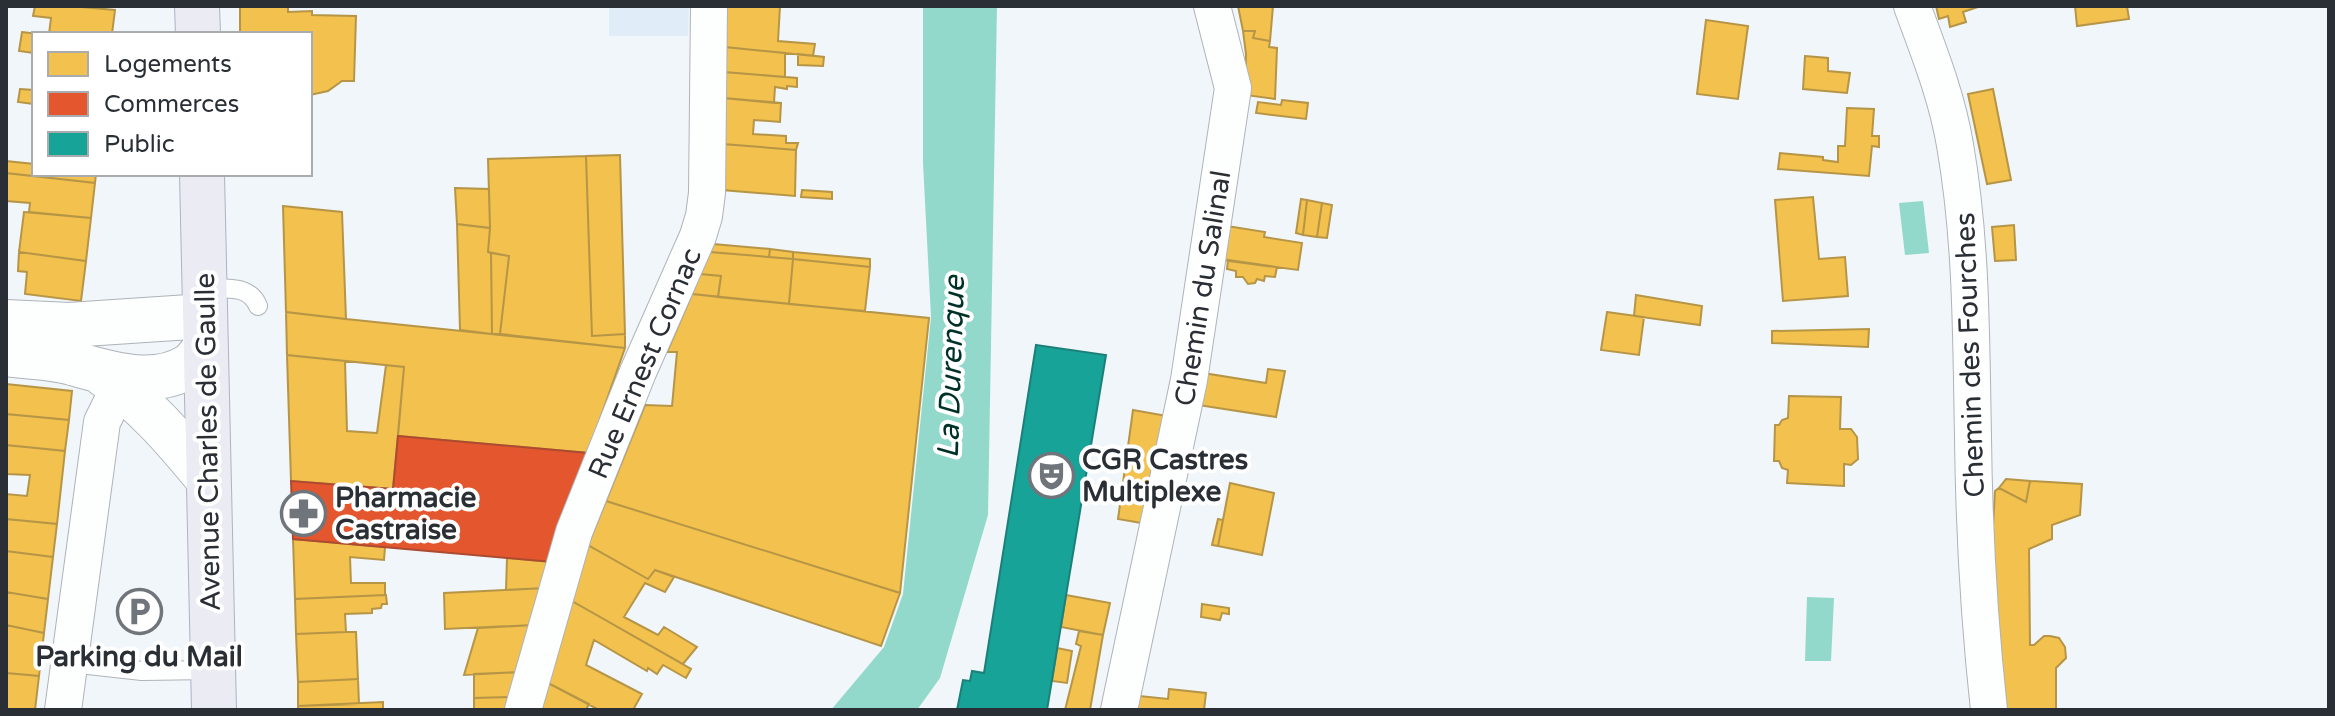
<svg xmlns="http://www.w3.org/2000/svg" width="2335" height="716" font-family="'Varela Round',sans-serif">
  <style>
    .built { fill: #e0ecf7 }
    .water { fill: #92d9cb }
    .homes { fill: #f2c14e; stroke: #b69546; stroke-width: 2 }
    .shops { fill: #e4572e; stroke: #ac4b30; stroke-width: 2 }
    .public { fill: #17a398; stroke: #1c807a; stroke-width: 2 }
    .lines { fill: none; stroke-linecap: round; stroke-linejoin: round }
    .service-casing { stroke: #aeb3b8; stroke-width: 20 }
    .minor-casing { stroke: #aeb3b8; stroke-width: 38 }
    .tertiary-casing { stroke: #aeb3b8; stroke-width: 46 }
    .primary-casing { stroke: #afb2c2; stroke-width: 46 }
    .service { stroke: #fdfefe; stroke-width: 18 }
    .minor { stroke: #fdfefe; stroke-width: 36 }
    .tertiary { stroke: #fdfefe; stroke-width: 44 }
    .primary { stroke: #eaebf3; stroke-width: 44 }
    .labels { text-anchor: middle; stroke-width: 8; stroke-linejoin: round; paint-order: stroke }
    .street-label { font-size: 28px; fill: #292f35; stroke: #fff }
    .poi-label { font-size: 28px; font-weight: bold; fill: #292f35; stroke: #fff; text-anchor: start }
    .water-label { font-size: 30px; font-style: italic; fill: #003128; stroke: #fff }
  </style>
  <rect width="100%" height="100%" fill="#f1f6fb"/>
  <path class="built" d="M609,6H689L688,36H609Z"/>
  <path class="water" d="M923,6H997L988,515L940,678L917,710H831L884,647L903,594L931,317L923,163Z
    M1923,201L1929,253L1905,255L1899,203Z
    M1807,597L1834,598L1831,661H1805Z"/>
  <path class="homes" d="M35,6H70L115,10L112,34H49L51,18L33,16Z
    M240,6H288V12L312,11V15L356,16L354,81H342L328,91L310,95V34H240Z
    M726,6H780L778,41L815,44L813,56L725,47Z
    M1238,6H1273L1270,41L1253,38L1255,31H1243Z
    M1936,6H1981L1963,12L1966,22L1950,27L1948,16L1939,19Z
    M2075,6H2127L2129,19L2077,26Z
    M1706,20L1748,26L1738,99L1697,94Z
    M1243,31H1255L1253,38L1270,41L1269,47L1277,48L1275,99L1245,95L1246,54Z
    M22,32L39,34H34V53L19,51Z
    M725,47L785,53V77L724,72Z
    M798,54L824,57L823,66L798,65Z
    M1805,56L1828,58V71L1850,73L1847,93L1803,89Z
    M724,72L797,78V87L787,86V89L775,87L774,103L724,98Z
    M20,89L34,90V104L18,102Z
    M1993,89L2011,180L1987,184L1968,94Z
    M724,98L781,103L780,122L754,120L753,134L786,136V143H798L796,150L723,144Z
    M1282,100L1308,103L1306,119L1256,113L1258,102L1281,105Z
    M1847,108L1874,109L1872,136H1879V147L1872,146L1869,176L1778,169L1780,153L1823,157V160L1838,162V146H1845Z
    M723,144L796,150L795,196L722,190Z
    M620,155L625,334L592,336L586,156Z
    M586,156L592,336L625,334V348L500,334L509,256L488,252L490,228L488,159Z
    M6,161L34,164V174H96L95,183L6,173Z
    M6,173L95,183L91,218L29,212L30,203L6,201Z
    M455,188L489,189L490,228L457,224Z
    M802,190L832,192V199L801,197Z
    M1813,197L1819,259L1845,257L1848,296L1783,301L1775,200Z
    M1301,199L1307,200L1303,235L1296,233Z
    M1307,200L1322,203L1317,237L1303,235Z
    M1322,203L1332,205L1327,238L1317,237Z
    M283,206L342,212L346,319L286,312Z
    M24,212L91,218L86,261L19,252Z
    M457,224L490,228L488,252L491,253L492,334L460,330Z
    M2014,225L2016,260L1995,261L1992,227Z
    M1227,226L1265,232L1264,237L1302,243L1298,270L1221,260Z
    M713,244L770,249L769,257L710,252Z
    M770,249L793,252V259L769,257Z
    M19,252L86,261L81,301L25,294L27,272L18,271Z
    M710,252L793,259L789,304L718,297L721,276L700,274Z
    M793,252L870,259V267L793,259Z
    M491,253L509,256L500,334H492Z
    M793,259L870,267L865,311L789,304Z
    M1228,260L1277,267L1275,277L1265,276L1264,281L1257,279L1255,283L1248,284L1243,277H1236V271L1227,269Z
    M700,274L721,276L718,297L692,294Z
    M692,294L929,318L900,593L606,501L645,405L672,406L677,352H667Z
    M1636,295L1702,306L1700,325L1634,316Z
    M286,312L346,319L625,348L588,453L398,436L404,367L287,355Z
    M1607,312L1644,317L1639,355L1601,350Z
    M1869,329L1868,347L1772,343V331Z
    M287,355L345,361L347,431L377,433L386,365L404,367L393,489L291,481Z
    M1268,369L1285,371L1276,417L1198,405L1203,373L1266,383Z
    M6,384L72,391L69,420L6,414Z
    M1789,396L1841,397L1840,429H1851L1857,437L1858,459L1851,465L1844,464V486L1787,483L1788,470L1782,468L1779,461H1774L1775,425H1779L1782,420L1788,418Z
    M1133,410L1167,416L1153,525L1118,519Z
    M6,414L69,420L65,451L6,445Z
    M6,445L65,451L57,524L6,519V494L27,496L30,475L6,474Z
    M2006,479L2030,481L2026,502L1999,488Z
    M2030,481L2082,484L2080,515L2052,525V539L2029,549L2030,645H2034L2044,636H2050L2059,638L2065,647L2066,658L2056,668V710H2004L1992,543L1995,491L1999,488L2026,502Z
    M1230,483L1274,493L1262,555L1218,546Z
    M606,501L900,593L881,646L655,570L648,579L588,545Z
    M6,519L57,524L53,557L6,551Z
    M1218,519L1223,520L1218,546L1212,545Z
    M293,539L385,547L384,560L350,557L351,583H385V595L295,599Z
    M588,545L648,579L655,570L674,577L665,592L645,583L624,617L658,635L664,627L697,647L683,664L572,601Z
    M6,551L53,557L48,599L6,592Z
    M507,558L552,562L545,588L506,590Z
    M545,588L534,625L445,629L444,593Z
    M6,592L48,599L44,633L6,625Z
    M385,595H386L387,604H382L381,608L372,609V613L345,614L346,632L296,634L295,599Z
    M1066,595L1110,603L1103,635L1061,627Z
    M572,601L691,669L686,678L663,665L657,674L648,668L647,671L594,640L586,665L642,694L633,710H599L548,683Z
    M1202,604L1229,608V614L1222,613L1220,620L1201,617Z
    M6,625L44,633L39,676L6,673Z
    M534,625L521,672L464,675L478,628Z
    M1079,631L1103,635L1090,710H1065L1081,646L1076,644Z
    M346,632H356L358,679L298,682L296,634Z
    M1057,648L1072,651L1067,683L1052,681Z
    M521,672L514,697L474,698V674Z
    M6,673L39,676L35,710H6Z
    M358,679L359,704L298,706V682Z
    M548,683L589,704L586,710H540Z
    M1169,689L1206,693L1204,710H1136L1140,696L1168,699Z
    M514,697L510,710H474V698Z
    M383,702V710H298V706Z"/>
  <path class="shops" d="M398,436L588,453L552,562L293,539L291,481L393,489Z"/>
  <path class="public" d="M1036,345L1106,355L1047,710H957L963,680L970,681L972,671L984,673Z"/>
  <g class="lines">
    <defs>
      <path id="service" d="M205,288C225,289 249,284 258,306
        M70,663L142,671L213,670"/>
      <path id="minor" d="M1912,6C1929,52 1947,97 1955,145C1972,242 1971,339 1973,437C1974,528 1979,619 1989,710
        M63,710L102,422L111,404L141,377
        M523,710L574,532L638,372L698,236L704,216L707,193L709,6
        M1119,710L1189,380L1233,88L1212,6"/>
      <path id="tertiary" d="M6,322L69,325L205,316
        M6,354C26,357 48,357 68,362C106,372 152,389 189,366C195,362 200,354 205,348
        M102,373C144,403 175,439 207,478"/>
      <path id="primary" d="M197,6L198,34
        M202,174L214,710"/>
    </defs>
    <use href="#service" class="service-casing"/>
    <use href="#minor" class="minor-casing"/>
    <use href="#tertiary" class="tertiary-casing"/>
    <use href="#primary" class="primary-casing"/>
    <use href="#service" class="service"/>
    <use href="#minor" class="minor"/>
    <use href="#tertiary" class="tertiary"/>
    <use href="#primary" class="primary"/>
  </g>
  <defs>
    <symbol id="theatre-ring" viewBox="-11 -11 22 22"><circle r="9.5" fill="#fff" stroke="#6f757a" stroke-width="1.5"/><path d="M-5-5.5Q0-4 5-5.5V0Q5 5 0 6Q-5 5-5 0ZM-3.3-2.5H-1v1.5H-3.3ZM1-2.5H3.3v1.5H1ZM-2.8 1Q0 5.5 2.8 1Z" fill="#6f757a"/></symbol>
    <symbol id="pharmacy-ring" viewBox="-11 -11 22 22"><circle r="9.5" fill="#fff" stroke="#6f757a" stroke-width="1.5"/><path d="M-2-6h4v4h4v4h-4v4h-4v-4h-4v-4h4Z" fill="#6f757a"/></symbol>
    <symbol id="parking-ring" viewBox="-11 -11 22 22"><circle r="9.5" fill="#fff" stroke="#6f757a" stroke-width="1.5"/><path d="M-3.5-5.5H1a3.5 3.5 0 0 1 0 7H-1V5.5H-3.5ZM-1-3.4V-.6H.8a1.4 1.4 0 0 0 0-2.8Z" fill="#6f757a"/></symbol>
  </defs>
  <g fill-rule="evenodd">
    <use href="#theatre-ring" x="1026" y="450" width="51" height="51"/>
    <use href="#pharmacy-ring" x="278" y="488" width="51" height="51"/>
    <use href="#parking-ring" x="114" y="586" width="51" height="51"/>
  </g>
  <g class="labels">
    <g class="street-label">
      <text transform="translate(1202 288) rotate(-81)" y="10">Chemin du Salinal</text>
      <text transform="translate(1969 355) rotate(-92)" y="10">Chemin des Fourches</text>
      <text transform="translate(644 363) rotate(-67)" y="10">Rue Ernest Cornac</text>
      <text transform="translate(207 442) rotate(-91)" y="10">Avenue Charles de Gaulle</text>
    </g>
    <g class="poi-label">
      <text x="1082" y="469">CGR Castres<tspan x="1082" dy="32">Multiplexe</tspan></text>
      <text x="335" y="507">Pharmacie<tspan x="335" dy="32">Castraise</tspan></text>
      <text x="139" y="666" text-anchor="middle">Parking du Mail</text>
    </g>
    <g class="water-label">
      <text transform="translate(951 367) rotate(-88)" y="10">La Durenque</text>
    </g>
  </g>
  <rect width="2335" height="716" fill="none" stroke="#292f35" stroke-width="16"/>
  <rect x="32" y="32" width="280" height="144" fill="#ffffff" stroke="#a9acae" stroke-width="2"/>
  <rect x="48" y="52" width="40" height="24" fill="#f2c14e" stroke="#a9acae" stroke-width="2"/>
  <text x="104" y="72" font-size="24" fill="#292f35">Logements</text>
  <rect x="48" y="92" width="40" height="24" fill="#e4572e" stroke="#a9acae" stroke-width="2"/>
  <text x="104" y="112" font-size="24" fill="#292f35">Commerces</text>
  <rect x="48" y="132" width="40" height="24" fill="#17a398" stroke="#a9acae" stroke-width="2"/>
  <text x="104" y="152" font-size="24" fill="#292f35">Public</text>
</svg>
